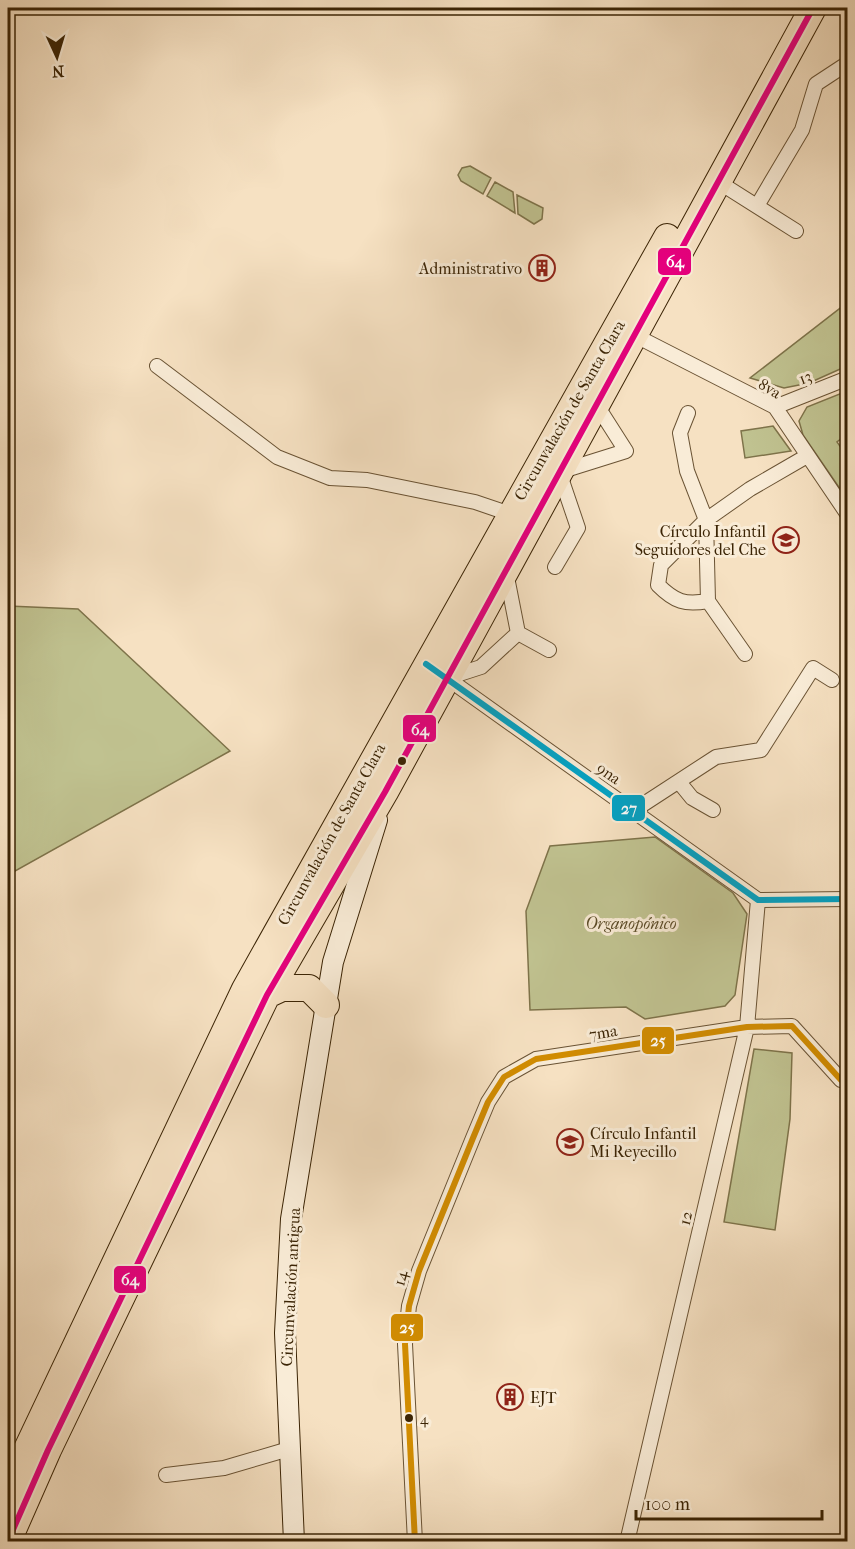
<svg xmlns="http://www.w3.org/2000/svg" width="855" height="1549" font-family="'IM FELL French Canon',serif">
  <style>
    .green { fill: #c0c290; stroke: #7e734a; stroke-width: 1.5 }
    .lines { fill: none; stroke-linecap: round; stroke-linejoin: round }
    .street-casing { stroke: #6a5334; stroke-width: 16 }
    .secondary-casing { stroke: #3b2405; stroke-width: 22 }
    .highway-casing { stroke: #3b2405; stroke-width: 28 }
    .street { stroke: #f9ecd7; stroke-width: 14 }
    .secondary { stroke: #f9ecd7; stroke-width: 20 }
    .highway { stroke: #f6e1c2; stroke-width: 26 }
    .bus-1-casing { stroke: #f9ecd7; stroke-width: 10 }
    .bus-2-casing { stroke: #f9ecd7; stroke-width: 10 }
    .bus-3-casing { stroke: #f9ecd7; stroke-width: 10 }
    .bus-1 { stroke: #03a2c4; stroke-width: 6 }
    .bus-2 { stroke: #e5007d; stroke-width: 6 }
    .bus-3 { stroke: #d18c01; stroke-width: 6 }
    .bus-dot { fill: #3b2405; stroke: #f9ecd7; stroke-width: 2 }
    .labels { text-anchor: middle; stroke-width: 6; stroke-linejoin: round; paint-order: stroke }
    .bus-label { font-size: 14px; fill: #3b2405; stroke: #f9ecd7; text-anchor: start }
    .poi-label { font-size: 16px; fill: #3b2405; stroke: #f9ecd7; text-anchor: end }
    .street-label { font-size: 16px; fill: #3b2405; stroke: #f9ecd7 }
    .park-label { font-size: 16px; font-style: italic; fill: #5c4c28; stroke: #f9ecd7 }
    .line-badge { stroke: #f9ecd7; stroke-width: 2 }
    .badge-label { font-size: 16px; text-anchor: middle; font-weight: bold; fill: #fff }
  </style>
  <rect width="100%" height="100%" fill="#f6e1c2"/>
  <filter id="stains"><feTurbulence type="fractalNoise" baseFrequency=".00333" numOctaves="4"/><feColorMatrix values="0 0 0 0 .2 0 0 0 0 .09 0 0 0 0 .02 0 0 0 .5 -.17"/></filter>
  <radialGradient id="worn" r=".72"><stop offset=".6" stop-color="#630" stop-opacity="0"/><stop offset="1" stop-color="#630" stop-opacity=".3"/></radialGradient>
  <path class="green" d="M470,166L491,178L483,194L461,181L458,175L462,168Z
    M495,182L513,192L515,213L487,196Z
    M517,195L543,208L542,219L534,224L518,214Z
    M843,306L847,308V366L809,383L784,388L750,378Z
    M847,391V434L837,442L847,456V499L803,435L799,421L807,407Z
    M773,426L791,451L745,458L741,431Z
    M8,606L78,609L230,751L8,875Z
    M655,837L733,893L747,914L735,995L725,1006L645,1019L626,1007L530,1010L526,911L550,846Z
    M754,1049L792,1053L790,1119L775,1230L724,1222Z"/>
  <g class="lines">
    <defs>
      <path id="street" d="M717,181L796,231
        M757,206L802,130L816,84L848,63
        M634,335L775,407L848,515
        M157,366L277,457L330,478L367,480L475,502L510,514
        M775,407L848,378
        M688,413L680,433L687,471L706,520L708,601L745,654
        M555,567L578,528L559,472L626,451L596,404
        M708,601C685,605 675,602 658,585L661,565L706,520L750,489L807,456
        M518,633L549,650
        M444,676L758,900L848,899
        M447,678L481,667L518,633L506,572
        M679,782L692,798L713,810
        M633,811L716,757L761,750L813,668L832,680
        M166,1475L224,1468L289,1449
        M415,1542L405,1344L409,1306L419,1271L473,1138L488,1102L504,1077L536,1059L747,1027L792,1026L841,1080L848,1081
        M627,1542L747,1027L758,900"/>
      <path id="secondary" d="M294,1542L285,1333L291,1219L333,962L377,820"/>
      <path id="highway" d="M267,995L282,988H309L326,1005
        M8,1489L245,989L667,237
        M8,1541L48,1450L267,995L385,792L813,8"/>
    </defs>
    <use href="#street" class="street-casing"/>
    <use href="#secondary" class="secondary-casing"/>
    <use href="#highway" class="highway-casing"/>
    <use href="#street" class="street"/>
    <use href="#secondary" class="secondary"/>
    <use href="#highway" class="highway"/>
    <defs>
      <path id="bus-1" d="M426,664L758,900L848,899"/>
      <path id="bus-2" d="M8,1541L48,1450L267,995L385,792L813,8"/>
      <path id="bus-3" d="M415,1542L405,1344L409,1306L419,1271L473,1138L488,1102L504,1077L536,1059L747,1027L792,1026L841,1080L848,1081"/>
    </defs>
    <use href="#bus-1" class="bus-1-casing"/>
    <use href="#bus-2" class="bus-2-casing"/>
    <use href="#bus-3" class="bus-3-casing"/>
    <use href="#bus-1" class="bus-1"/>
    <use href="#bus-2" class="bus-2"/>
    <use href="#bus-3" class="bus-3"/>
  </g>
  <defs>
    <symbol id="building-ring" viewBox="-11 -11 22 22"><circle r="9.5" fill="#f9ecd7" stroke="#8f2418" stroke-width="1.5"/><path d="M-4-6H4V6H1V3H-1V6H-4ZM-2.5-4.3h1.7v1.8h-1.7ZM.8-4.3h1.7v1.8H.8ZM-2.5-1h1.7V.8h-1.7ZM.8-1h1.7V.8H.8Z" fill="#8f2418"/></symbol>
    <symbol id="school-ring" viewBox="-11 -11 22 22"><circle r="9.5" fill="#f9ecd7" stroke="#8f2418" stroke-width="1.5"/><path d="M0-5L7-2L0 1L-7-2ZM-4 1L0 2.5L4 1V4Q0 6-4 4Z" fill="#8f2418"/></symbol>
  </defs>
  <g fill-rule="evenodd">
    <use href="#building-ring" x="527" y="253" width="30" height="30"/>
    <use href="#school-ring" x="771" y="525" width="30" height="30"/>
    <use href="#school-ring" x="555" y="1127" width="30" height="30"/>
    <use href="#building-ring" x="495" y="1382" width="30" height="30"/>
  </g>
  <g class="bus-dot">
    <circle cx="402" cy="761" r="5"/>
    <circle cx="409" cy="1418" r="5"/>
  </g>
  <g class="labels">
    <g class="bus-label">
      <text x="420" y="1424">4</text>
    </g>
    <g class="poi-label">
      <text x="522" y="274">Administrativo</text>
      <text x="766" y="537">Círculo Infantil<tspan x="766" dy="18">Seguidores del Che</tspan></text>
      <text x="590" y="1139" text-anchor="start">Círculo Infantil<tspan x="590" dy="18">Mi Reyecillo</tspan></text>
      <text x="530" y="1403" text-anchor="start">EJT</text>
    </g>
    <g class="street-label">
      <text transform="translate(805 377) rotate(-22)" y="6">13</text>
      <text transform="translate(770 388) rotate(31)" y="6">8va</text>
      <text transform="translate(569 410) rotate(-60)" y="6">Circunvalación de Santa Clara</text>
      <text transform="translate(609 773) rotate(35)" y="6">9na</text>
      <text transform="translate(331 834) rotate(-61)" y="6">Circunvalación de Santa Clara</text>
      <text transform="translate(603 1032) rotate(-9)" y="6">7ma</text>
      <text transform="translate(685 1218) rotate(-76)" y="6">12</text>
      <text transform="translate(400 1278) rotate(-74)" y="6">14</text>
      <text transform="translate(290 1287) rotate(-87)" y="6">Circunvalación antigua</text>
    </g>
    <g class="park-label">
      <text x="631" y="929">Organopónico</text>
    </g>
  </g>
  <g class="line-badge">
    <rect x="657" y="247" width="35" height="29" rx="6" fill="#e5007d"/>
    <rect x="402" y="714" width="35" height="29" rx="6" fill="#e5007d"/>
    <rect x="611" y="794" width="35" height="28" rx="6" fill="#03a2c4"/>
    <rect x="641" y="1026" width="34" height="29" rx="6" fill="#d18c01"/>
    <rect x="113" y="1265" width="34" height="29" rx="6" fill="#e5007d"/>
    <rect x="390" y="1313" width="34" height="29" rx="6" fill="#d18c01"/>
  </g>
  <g class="badge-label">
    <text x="675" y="267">64</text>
    <text x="420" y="735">64</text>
    <text x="629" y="814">27</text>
    <text x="658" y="1046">25</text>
    <text x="130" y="1285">64</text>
    <text x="407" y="1333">25</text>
  </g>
  <rect width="855" height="1549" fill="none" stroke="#f6e1c2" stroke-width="30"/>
  <rect x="9" y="9" width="837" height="1531" fill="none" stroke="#3b2405" stroke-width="3"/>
  <rect x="15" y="15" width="825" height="1519" fill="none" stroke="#3b2405" stroke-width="1.5"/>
  <g transform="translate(57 57) rotate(176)" stroke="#f9ecd7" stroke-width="4.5" paint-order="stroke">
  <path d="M0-4.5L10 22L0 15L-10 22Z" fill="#3b2405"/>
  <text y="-9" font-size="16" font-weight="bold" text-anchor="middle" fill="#3b2405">N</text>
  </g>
  <path d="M636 1510v9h186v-9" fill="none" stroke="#3b2405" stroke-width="3"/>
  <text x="645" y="1510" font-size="18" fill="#3b2405" stroke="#f9ecd7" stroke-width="4.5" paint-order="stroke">100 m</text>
  <rect width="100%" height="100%" filter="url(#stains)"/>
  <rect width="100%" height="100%" fill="url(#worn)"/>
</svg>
